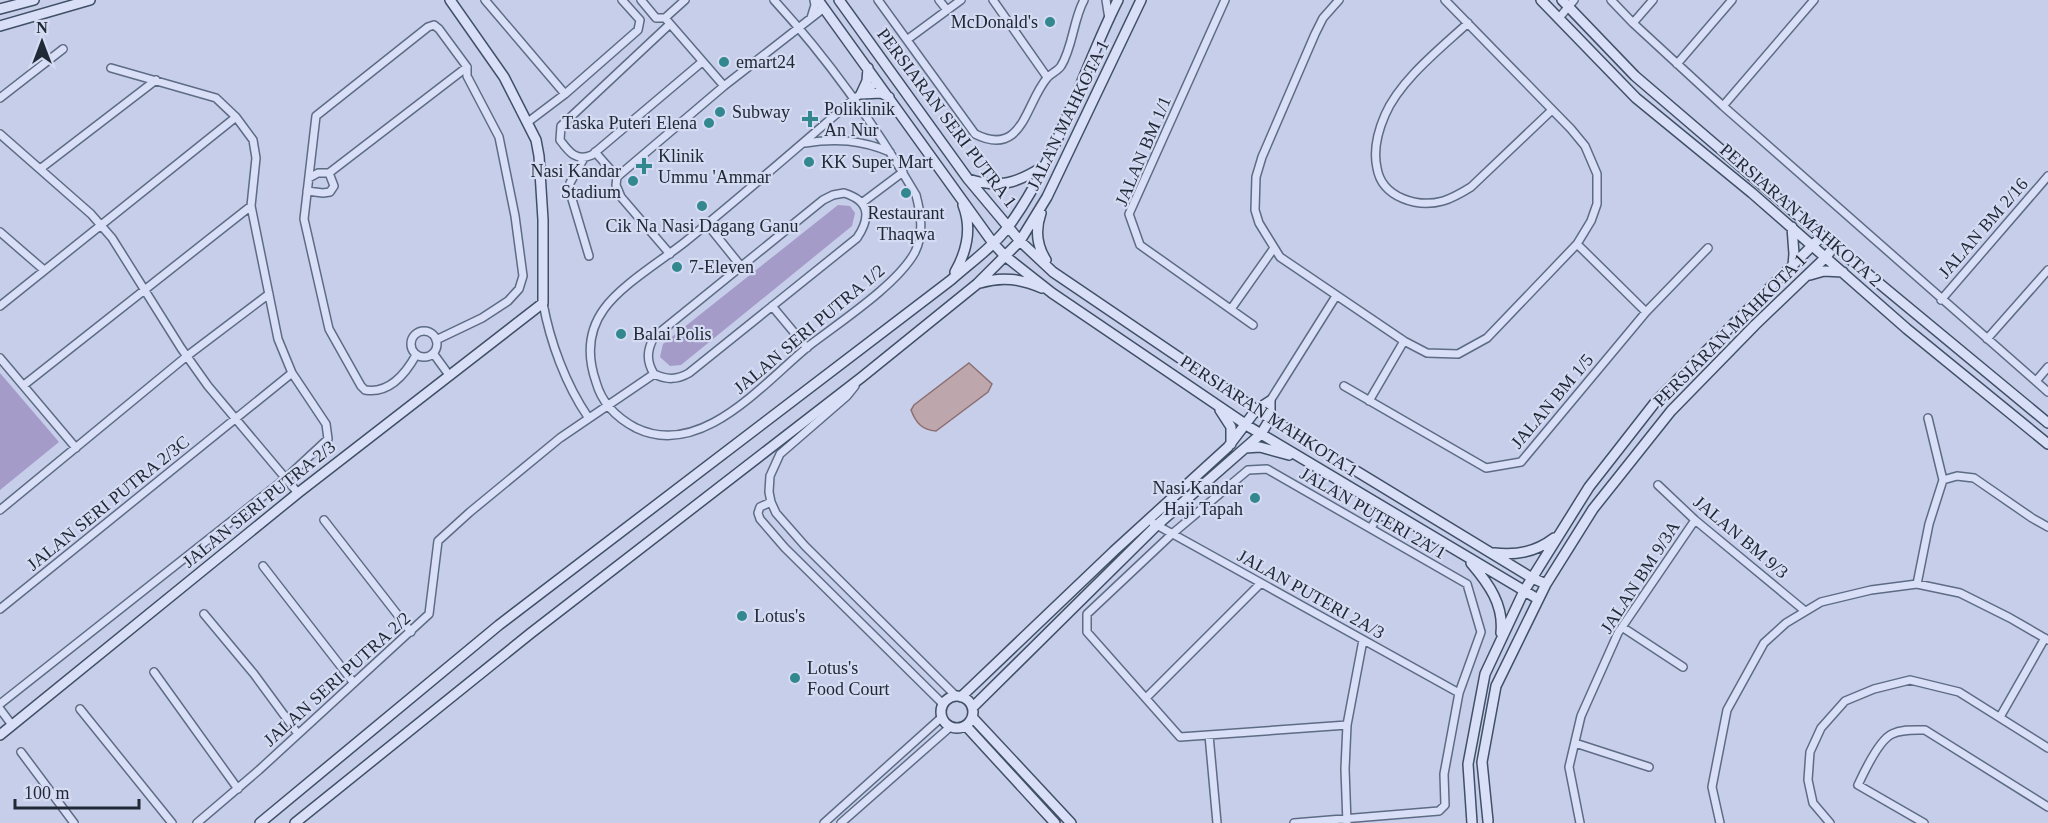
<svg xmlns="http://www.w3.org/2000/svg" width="2048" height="823" font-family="Georgia,serif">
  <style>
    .green { fill: #a49bc8 }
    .water { fill: #bea7ac; stroke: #8c6f73; stroke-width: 1.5 }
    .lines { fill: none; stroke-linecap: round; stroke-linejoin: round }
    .street-casing { stroke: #5d6c84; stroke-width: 10 }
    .secondary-casing { stroke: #405066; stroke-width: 12 }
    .street { stroke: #d9dff6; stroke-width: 7 }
    .secondary { stroke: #d9dff6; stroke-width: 9 }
    .poi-dot { fill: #33878e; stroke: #d5dbf2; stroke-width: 2 }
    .labels { text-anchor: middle; stroke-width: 4.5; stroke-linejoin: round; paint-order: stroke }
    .poi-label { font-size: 18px; fill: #202936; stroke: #d5dbf2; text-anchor: start }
    .street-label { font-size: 18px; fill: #202936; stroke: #d5dbf2 }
  </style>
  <rect width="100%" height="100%" fill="#c6ceea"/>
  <path class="green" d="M838,205L850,206L855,213L852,226L681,365L670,366L660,357L663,344Z
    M0,373L59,442L0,490Z"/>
  <path class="water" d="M969,363L992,384L988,392L936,431C922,430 916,423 911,410L914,405Z"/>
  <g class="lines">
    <defs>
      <path id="street" d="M485,0L565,94
        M641,0L656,18H665
        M685,0L665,18L724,86
        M774,0C829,60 875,125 916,195C921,214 924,234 915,252C898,284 840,322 810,345C765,381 702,460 636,428C617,418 602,404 596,382C587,356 588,331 604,309C621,285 661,261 685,242C742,196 798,147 855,98L878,82
        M878,0L975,134C1023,158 1025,104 1047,78C1051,73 1058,71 1061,66C1073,47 1073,20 1084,0
        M939,0L947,10
        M993,0L1047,77
        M1106,0L1109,19
        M1225,0L1129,214L1140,245L1253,325
        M1339,0L1323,18L1315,34L1262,157L1256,177L1255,210L1259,223L1280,257L1404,341L1427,353L1458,354L1487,338L1577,244L1591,221L1597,204V174L1585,146L1571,129L1445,0
        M1611,0L1633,23L1723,106L2048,392
        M811,18L815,5L814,0
        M1559,18L1574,0
        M1468,23C1441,48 1400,80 1385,115C1378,131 1373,150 1377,168C1382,198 1418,208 1443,201C1453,198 1463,192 1471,187L1552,110
        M1633,23L1653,0
        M670,24L561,126L560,140C569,152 576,162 592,155L702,62
        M908,39L961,0
        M1677,64L1732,0
        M0,98L63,49
        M1723,106L1814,0
        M528,122L565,94L638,30L640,20L622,0
        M0,134L91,214L112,238L181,348L208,386L298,493
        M805,143C836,138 861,140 890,152
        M595,152L617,177
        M584,158L570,183L569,189L589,256
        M40,169L156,80
        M617,177L724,86L824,8
        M617,177L616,185L621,197L670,254
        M309,178L318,173H329L467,67
        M307,191L323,193L330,192L334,186L329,173
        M844,193C870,201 871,217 857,238L689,373C677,380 667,380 654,374C646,361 647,350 654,337L823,200L833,195Z
        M863,202L903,172
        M707,224L740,265
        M0,232L44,270
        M1577,244L1646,312
        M1941,300L2048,176
        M543,303C550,342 566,385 588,417
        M0,306L236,117
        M772,306L807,348
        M1231,309L1274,248
        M411 344a13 13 0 1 1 26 0a13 13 0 1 1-26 0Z
        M1987,339L2048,270
        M433,353L449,375
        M416,355C406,373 389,394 365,390L361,386L329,329L304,219L316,116L428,27L434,25L439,29L467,67V76L499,137L515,216L523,276L519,289L508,301L482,318L436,340
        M0,358L76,448
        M2036,381L2048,367
        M24,385L251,206
        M855,386L847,396L780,454L770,476L769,492L771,502L776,513L805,546L956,696
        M1344,386L1486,468L1521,462L1646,312L1708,248
        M1270,401L1336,296
        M1369,401L1404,341
        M1928,418L1943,480
        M1658,485L1695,520L1805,611
        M771,502L760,507L758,513L760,519L785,548L943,704
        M0,510L187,356L269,294
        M1378,516L1399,518
        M324,520L411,632
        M1153,523L1459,693
        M1371,528L1378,516L1374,502
        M263,566L353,682
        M1917,584L1929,524L1943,480L1957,476L1974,478L2032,518L2048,527
        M0,609L292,373
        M204,614L254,674L298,734
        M1622,627L1683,667
        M154,672L238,789
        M1146,698L1261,583
        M0,704L286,478L328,439L326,424L292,373L278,339L251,206L256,158L253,140L236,117L216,98L111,68
        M0,709L12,725
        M80,709L172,823
        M2000,717L2045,638
        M1209,735L1217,823
        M1575,743L1649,767
        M21,752L74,823
        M197,823L259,770L429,614L438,541L470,512L560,438L654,374
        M824,823L942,717
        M841,823L950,727
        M1294,823L1439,811L1445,805L1444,774L1459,693L1481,632L1467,584L1267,469L1248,470L1172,534L1087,614V632L1180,737L1347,725
        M1347,823L1345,769L1347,725L1363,640
        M1580,823L1569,767L1581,716L1618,633L1695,520
        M1720,823L1712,787L1727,710L1764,643L1786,623L1821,602L1871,590L1917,584L1960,593L2010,618L2048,640
        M1830,823L1813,803L1808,780L1810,752L1821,728L1845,701L1874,689L1910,680L1959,692L2048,748
        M1924,823L1858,785C1864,772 1879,740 1892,734C1902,729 1914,730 1925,730L2048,807"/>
      <path id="secondary" d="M818,0L993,243L1005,256L1052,293L1251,428L1538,599
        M839,0L968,179L1020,241L1053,272L1261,413L1532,578L1546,584
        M1541,0L1636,98L1752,193L1907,329L2048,444
        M1562,0L1635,76L1822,236L2048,423
        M0,9L34,0
        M0,26L90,0
        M861,94L881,93L889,97
        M861,94L867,81L868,68
        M968,179C1000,189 1017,183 1044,166
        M1041,213C1035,230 1037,246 1046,260
        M1792,227L1794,254L1793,266
        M955,272C967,251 972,228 963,205
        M1810,275L1824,271L1843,272
        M980,283C1002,276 1021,279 1042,288
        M1220,410L1231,427V444
        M1245,448L1260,447L1289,455
        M1494,553C1517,556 1536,552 1554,538
        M1471,563C1489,584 1504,605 1501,633
        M941 712a16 16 0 1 1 32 0a16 16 0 1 1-32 0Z
        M961,697L1114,551L1228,447L1256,410L1270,401
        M973,707L1156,526L1261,434L1270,419V401
        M973,718L1071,823
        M966,726L1055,823
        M0,735L298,493L543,303V220L539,156L536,140L504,77L450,0
        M1488,821L1482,762L1496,686L1546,584L1593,509L1671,411L1755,325L1826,257L1835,245
        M260,823L499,625L951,280C970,263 993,247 1008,227C1057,161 1081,73 1118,0
        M295,823L531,633L862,377L977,284L1020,241L1047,197L1141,0
        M1472,823L1468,764L1485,674L1524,591L1589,487L1657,400L1822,236"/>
    </defs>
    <use href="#street" class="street-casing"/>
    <use href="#secondary" class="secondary-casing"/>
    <use href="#street" class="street"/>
    <use href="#secondary" class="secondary"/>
  </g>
  <g class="poi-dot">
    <circle cx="1050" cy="22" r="6"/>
    <circle cx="724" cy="62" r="6"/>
    <circle cx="720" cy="112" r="6"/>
    <path d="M807 110h6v6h6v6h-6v6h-6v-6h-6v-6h6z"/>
    <circle cx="709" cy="123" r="6"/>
    <circle cx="809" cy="162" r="6"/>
    <path d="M641 157h6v6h6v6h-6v6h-6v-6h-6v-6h6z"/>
    <circle cx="633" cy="181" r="6"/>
    <circle cx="906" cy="193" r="6"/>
    <circle cx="702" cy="206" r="6"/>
    <circle cx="677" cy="267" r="6"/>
    <circle cx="621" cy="334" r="6"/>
    <circle cx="1255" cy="498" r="6"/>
    <circle cx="742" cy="616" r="6"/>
    <circle cx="795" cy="678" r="6"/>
  </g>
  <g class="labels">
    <g class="poi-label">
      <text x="1038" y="28" text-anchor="end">McDonald's</text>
      <text x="736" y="68">emart24</text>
      <text x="824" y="115">Poliklinik<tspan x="824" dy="21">An Nur</tspan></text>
      <text x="732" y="118">Subway</text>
      <text x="697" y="129" text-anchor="end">Taska Puteri Elena</text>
      <text x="658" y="162">Klinik<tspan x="658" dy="21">Ummu 'Ammar</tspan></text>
      <text x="821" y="168">KK Super Mart</text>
      <text x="621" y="177" text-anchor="end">Nasi Kandar<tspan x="621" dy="21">Stadium</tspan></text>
      <text x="906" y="219" text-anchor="middle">Restaurant<tspan x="906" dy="21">Thaqwa</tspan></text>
      <text x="702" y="232" text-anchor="middle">Cik Na Nasi Dagang Ganu</text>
      <text x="689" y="273">7-Eleven</text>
      <text x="633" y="340">Balai Polis</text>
      <text x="1243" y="494" text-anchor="end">Nasi Kandar<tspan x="1243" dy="21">Haji Tapah</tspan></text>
      <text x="754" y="622">Lotus's</text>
      <text x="807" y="674">Lotus's<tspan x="807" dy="21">Food Court</tspan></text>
    </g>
    <g class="street-label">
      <text transform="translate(1068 115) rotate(-64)" y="6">JALAN MAHKOTA 1</text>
      <text transform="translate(947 118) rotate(53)" y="6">PERSIARAN SERI PUTRA 1</text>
      <text transform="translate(1143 151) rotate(-67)" y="6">JALAN BM 1/1</text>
      <text transform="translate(1801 215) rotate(41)" y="6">PERSIARAN MAHKOTA 2</text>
      <text transform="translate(1983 228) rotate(-49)" y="6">JALAN BM 2/16</text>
      <text transform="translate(809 329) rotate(-40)" y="6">JALAN SERI PUTRA 1/2</text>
      <text transform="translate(1730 330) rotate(-45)" y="6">PERSIARAN MAHKOTA 1</text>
      <text transform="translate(1552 401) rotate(-50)" y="6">JALAN BM 1/5</text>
      <text transform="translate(1269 416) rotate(33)" y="6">PERSIARAN MAHKOTA 1</text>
      <text transform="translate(108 503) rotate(-39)" y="6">JALAN SERI PUTRA 2/3C</text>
      <text transform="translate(259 504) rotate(-39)" y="6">JALAN SERI PUTRA 2/3</text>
      <text transform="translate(1373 513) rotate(30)" y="6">JALAN PUTERI 2A/1</text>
      <text transform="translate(1741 537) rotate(40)" y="6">JALAN BM 9/3</text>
      <text transform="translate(1640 577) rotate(-57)" y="6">JALAN BM 9/3A</text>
      <text transform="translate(1311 594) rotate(29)" y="6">JALAN PUTERI 2A/3</text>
      <text transform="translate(337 679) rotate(-42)" y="6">JALAN SERI PUTRA 2/2</text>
    </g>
  </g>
  <g transform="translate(42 42)" stroke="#d5dbf2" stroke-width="4.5" paint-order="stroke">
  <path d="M0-4.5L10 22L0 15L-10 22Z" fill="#202936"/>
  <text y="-9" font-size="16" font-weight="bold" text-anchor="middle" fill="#202936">N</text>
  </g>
  <path d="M15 799v9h124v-9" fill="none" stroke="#202936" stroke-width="3"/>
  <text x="24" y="799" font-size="18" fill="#202936" stroke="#d5dbf2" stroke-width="4.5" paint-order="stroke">100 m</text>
</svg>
